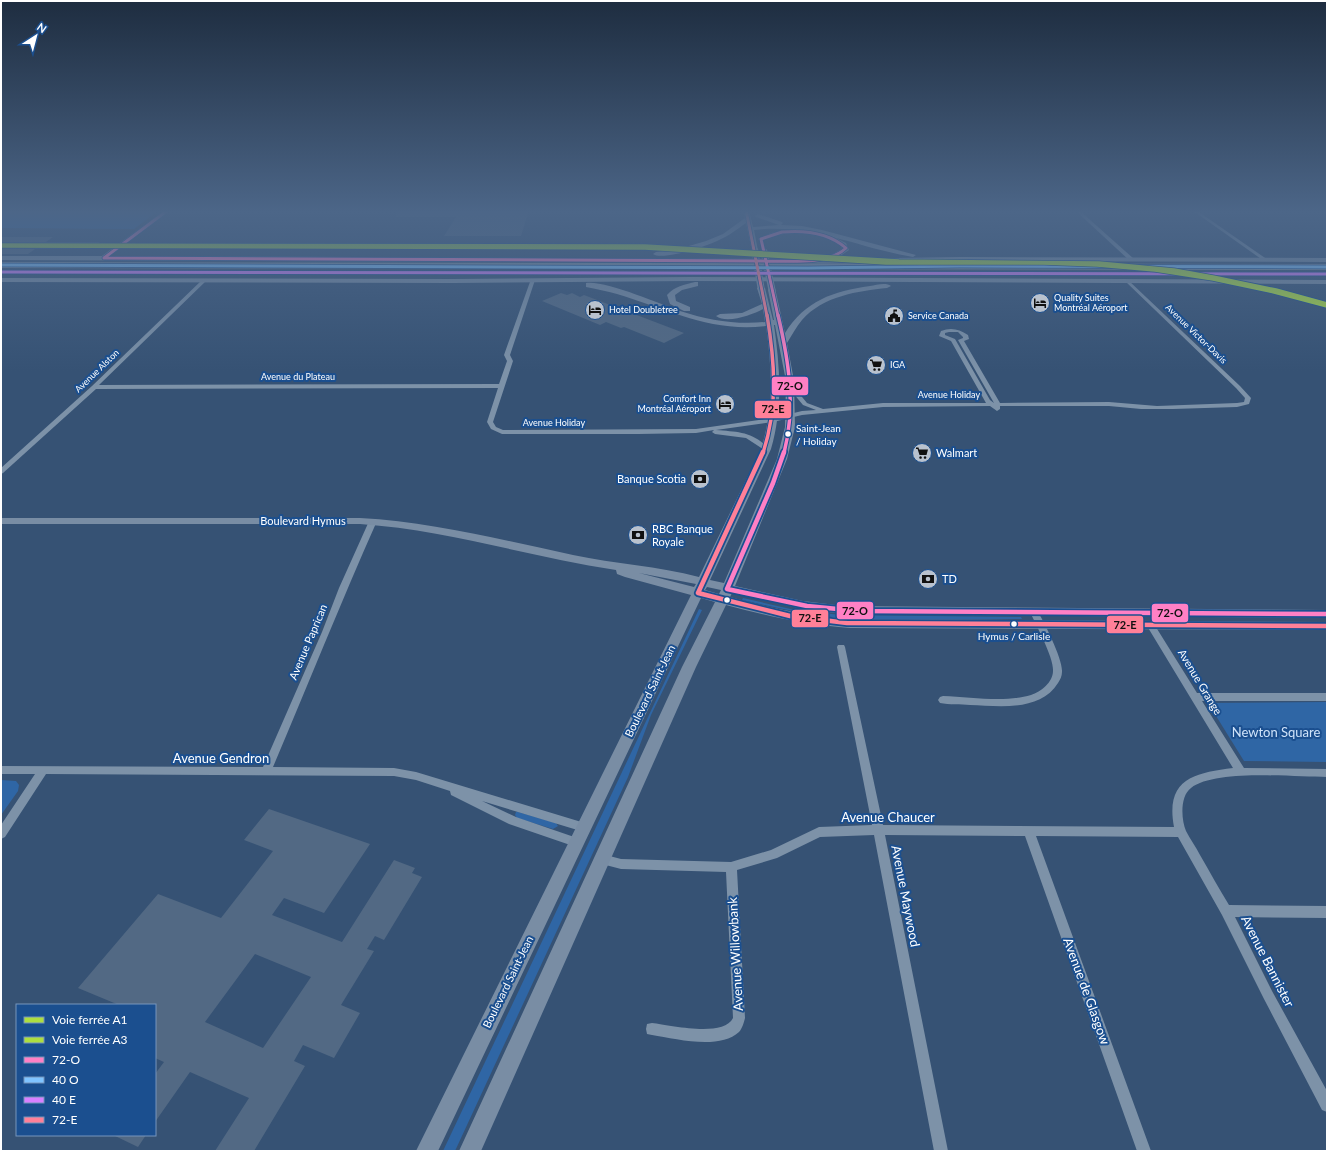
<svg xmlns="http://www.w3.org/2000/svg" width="1328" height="1152" font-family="Lato,sans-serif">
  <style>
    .green { fill: #2f66a5 }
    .building { fill: #526984; fill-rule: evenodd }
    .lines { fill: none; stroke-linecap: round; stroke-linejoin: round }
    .street { fill: #7d92a8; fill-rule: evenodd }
    .secondary { fill: #798da4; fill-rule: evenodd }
    .highway { fill: #7e92a7; fill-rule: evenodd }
    .secondary-bridge { stroke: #798da4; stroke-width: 7 }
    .bus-1-far2-casing { stroke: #1b4f8f; stroke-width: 4.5 }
    .bus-1-far1-casing { stroke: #1b4f8f; stroke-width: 5.5 }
    .bus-1-casing { stroke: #1b4f8f; stroke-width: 8 }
    .bus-2-casing { stroke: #1b4f8f; stroke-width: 4.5 }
    .bus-3-casing { stroke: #1b4f8f; stroke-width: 4.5 }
    .bus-4-far2-casing { stroke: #1b4f8f; stroke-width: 4.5 }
    .bus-4-far1-casing { stroke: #1b4f8f; stroke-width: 5.5 }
    .bus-4-casing { stroke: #1b4f8f; stroke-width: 8 }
    .bus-1-far2 { stroke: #ff80c5; stroke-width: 3 }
    .bus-1-far1 { stroke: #ff80c5; stroke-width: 3.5 }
    .bus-1 { stroke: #ff80c5; stroke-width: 4.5 }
    .bus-2 { stroke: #80c4ff; stroke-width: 3 }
    .bus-3 { stroke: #d880ff; stroke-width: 3 }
    .bus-4-far2 { stroke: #ff8098; stroke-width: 3 }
    .bus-4-far1 { stroke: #ff8098; stroke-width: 3.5 }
    .bus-4 { stroke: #ff8098; stroke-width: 4.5 }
    .rail-1-casing { stroke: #1b4f8f; stroke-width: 5 }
    .rail-2-casing { stroke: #1b4f8f; stroke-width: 5 }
    .rail-1 { stroke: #aede40; stroke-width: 3.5 }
    .rail-2 { stroke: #aede40; stroke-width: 3.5 }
    .bus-dot { fill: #fff; stroke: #1b4f8f; stroke-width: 1.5 }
    .labels { text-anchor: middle; stroke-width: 4; stroke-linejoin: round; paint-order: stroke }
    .far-poi-label { font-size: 9px; fill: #fff; stroke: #1b4f8f; text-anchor: start }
    .far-street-label { font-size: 9px; fill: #fff; stroke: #1b4f8f }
    .bus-label { font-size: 10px; fill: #fff; stroke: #1b4f8f; text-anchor: start }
    .poi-label { font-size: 11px; fill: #fff; stroke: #1b4f8f; text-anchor: start }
    .street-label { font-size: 11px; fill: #fff; stroke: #1b4f8f }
    .near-park-label { font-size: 13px; fill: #cfe3fa; stroke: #1b4f8f }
    .near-street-label { font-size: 13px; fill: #fff; stroke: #1b4f8f }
    .line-badge { stroke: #1b4f8f; stroke-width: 1.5 }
    .pale-badge-label { font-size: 11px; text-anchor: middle; font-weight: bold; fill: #111 }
  </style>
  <rect width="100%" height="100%" fill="#365274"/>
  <path class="green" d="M1,210H159L134,229L1,228Z
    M743,598L795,610L841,615L1021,617L1022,619C959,619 895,622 832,617C802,614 772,607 742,600Z
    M699,609L702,610L651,715L628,777L455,1151H443Z
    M1327,702V762L1244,761L1208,703Z
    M1,780L16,781L19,785L18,791L1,815Z
    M516,812H518L556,823L558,826L553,829L517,818L515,815Z"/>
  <path class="building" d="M396,210H529L521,236H444L456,217H396Z
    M1,237H53L46,242H100L90,249H35L28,254H1Z
    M561,293L567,295L572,293L580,297L584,295L684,333L664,343L624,327L621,328L606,322L600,325L542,301Z
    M269,809L370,844L324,913L284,898L272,915L342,942L394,860L415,868L412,873L422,877L384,940L375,936L367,949L374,951L341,1005L360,1013L334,1058L303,1045L294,1061L305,1066L254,1151H215L249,1098L190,1072L155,1122V1074L164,1062L155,1058V1005H119L78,988L158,894L221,918L273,851L244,840ZM255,954L311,977L263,1048L205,1022Z
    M113,1135H146L138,1147Z"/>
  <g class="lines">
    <path class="street" d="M1075,210H1079L1134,259V261H1130Z
      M1192,210H1196L1268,260L1264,261Z
      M531,279L535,280L510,355L513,361L493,422L496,427L503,430L696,429L773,418L802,411L816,410L803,405L788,387L791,385L793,386L807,403L823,409L883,403H986L951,341L939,336L941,331C951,327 959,329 968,335L969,339L964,341L1000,403L1109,402L1157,406L1237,403L1244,402L1245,398L1236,388L1126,282V281L1128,280L1240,386L1251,398L1249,404L1237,407L1173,409H1141L1109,406H1000V409L997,411L990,406L883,407L802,415L773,422L716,430C737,432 752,431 768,448V450L766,451L746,438L715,434L712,432L714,430L696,433L638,434H502L491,429L487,422L498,388L96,389L3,473L1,474V468L92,386L202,280L206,281L99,385L499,384L507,361L504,355ZM949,332H958L963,337V338L958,340L994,403L990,400L955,339L945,335V333Z
      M370,519H373L377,521C341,602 308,685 273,767L394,768L416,772L588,824L589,827L588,830L584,832L482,801L516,817L580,839L581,842L580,845L576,847L509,824L451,795L450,791L416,780L394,776L46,774L5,837L1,839V825L35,774H1V766L263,767L322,632L339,588Z
      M1034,609L1037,610C1044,622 1063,659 1062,672C1062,676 1060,680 1058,683C1040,712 999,706 970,705C961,704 949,705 940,703L938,700L940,697L943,696C971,697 1005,703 1031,695C1041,692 1053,682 1053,671C1054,658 1036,625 1030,612Z
      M1151,623L1154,624L1197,693H1327V701H1202L1244,768L1327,769V777C1295,777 1215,769 1191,788C1180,796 1181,819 1186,831C1190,839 1196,847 1200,855C1210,872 1219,889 1229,905L1327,906V918L1235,917L1272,991L1327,1091V1112L1322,1110L1264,999L1222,915L1178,837L1036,836L1151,1151H1137L1025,836L885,835L948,1151H934L874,835L820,837L777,858L737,870L745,1018C744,1022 742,1029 739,1032C720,1050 676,1039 652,1035L647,1034L646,1029L647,1024L652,1023C670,1025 723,1038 733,1018L726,872L621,869L598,863L596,859L598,855L602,854L621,859L731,862L771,850L819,827L872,825L837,647L838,645H844L845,647L883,825L1174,827C1165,779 1194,773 1233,768L1147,626L1148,624Z"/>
    <path class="secondary" d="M165,210H171L110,256L826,259L827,257L842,249L841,245L831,239L834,237L846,243L849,250L840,256L834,259L960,257L1327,258V262L960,261L808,263L1,260V256H102Z
      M743,210H749L753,227L779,225L756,217L755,216L758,214L782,222L783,223L781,225L802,226L822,230L916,255L913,257C858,248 811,223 754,230L758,251L755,253L752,251L746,223C737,229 729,236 719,240C708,246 662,261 653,254L656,252L682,248L706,241L723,234L745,218Z
      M786,230L788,231V233L774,236L761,241L758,239L771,233Z
      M691,277L1327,280V284L691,281L453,283L1,282V278L453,279Z
      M695,282H698V286L682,290L675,295L676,301L690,307V311H684L670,304L667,295C675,286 684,285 695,282Z
      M586,283C605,280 660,304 680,311C708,320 736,325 765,322L763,309C752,315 727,324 716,316L720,314L742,313L762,304L757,288L761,286L765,288L773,320H774L768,290L769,288H775L785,333C805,301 833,291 870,286C876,285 886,282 891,286L887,288C858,291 823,296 802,320C796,327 792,335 787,343L794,381L795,427L787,459L735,586L803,601L844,606L1327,610V618L844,614L803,609L732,593L730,597C769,608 809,616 850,619L1327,622V630L850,628C807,625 767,616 726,605L696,667L481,1151H459L682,667L715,602L701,598L438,1151H416L691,595L625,577L617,574L616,570C529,557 448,530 360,524H1V518H360C433,522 502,540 573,555C615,564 658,566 699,577L761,449C774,408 772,368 766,326C712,333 667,309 617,294C607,291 596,289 586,287ZM774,325H775L786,381L785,427L777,459L724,583L710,580L771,449C783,408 780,367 774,325ZM639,573L696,584L694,587ZM707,587L721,590L719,594L705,590Z"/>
    <path class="highway" d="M1,262L1327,264V270L1,268Z"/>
    <path class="secondary-bridge" d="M755,251L761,288
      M764,252L772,290"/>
    <defs>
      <path id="bus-1-far2" d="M782,232C805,230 828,232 846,248C829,265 789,261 766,261L761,239Z
        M104,258L766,261
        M104,258L168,210
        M766,261L778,316"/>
      <path id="bus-1-far1" d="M778,315C789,362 796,407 784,453"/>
      <path id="bus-1" d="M784,452L773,483L727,589L807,606L858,611L1327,614"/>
      <path id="bus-2" d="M1,265L808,268L960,266L1327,267"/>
      <path id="bus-3" d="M1,272L1327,274"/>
      <path id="bus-4-far2" d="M746,210L767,316"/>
      <path id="bus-4-far1" d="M763,453C778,407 775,363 767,315"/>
      <path id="bus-4" d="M763,452L698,593L790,616L847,623L1327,626"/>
    </defs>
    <use href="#bus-1-far2" class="bus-1-far2-casing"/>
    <use href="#bus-1-far1" class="bus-1-far1-casing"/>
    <use href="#bus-1" class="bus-1-casing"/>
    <use href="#bus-2" class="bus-2-casing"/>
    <use href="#bus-3" class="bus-3-casing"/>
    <use href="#bus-4-far2" class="bus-4-far2-casing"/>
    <use href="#bus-4-far1" class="bus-4-far1-casing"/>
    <use href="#bus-4" class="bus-4-casing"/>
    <use href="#bus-1-far2" class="bus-1-far2"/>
    <use href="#bus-1-far1" class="bus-1-far1"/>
    <use href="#bus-1" class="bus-1"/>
    <use href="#bus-2" class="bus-2"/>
    <use href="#bus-3" class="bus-3"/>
    <use href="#bus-4-far2" class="bus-4-far2"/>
    <use href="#bus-4-far1" class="bus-4-far1"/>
    <use href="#bus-4" class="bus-4"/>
    <defs>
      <path id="rail-1" d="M1,246L645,248L886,263H1044L1097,265L1155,270L1213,279L1270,291L1327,306"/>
      <path id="rail-2" d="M1,245L645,246L899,261L1099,263L1174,270L1213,277L1276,290L1327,304"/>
    </defs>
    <use href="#rail-1" class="rail-1-casing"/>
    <use href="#rail-2" class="rail-2-casing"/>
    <use href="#rail-1" class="rail-1"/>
    <use href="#rail-2" class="rail-2"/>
  </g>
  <linearGradient id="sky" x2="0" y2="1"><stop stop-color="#1e2d40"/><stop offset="0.57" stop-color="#4c6688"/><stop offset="1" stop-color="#4c6688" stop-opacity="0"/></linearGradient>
  <rect width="1328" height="371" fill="url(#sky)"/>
  <defs>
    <symbol id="hotel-disc" viewBox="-11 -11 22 22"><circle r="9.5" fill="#b9c2ce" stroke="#1b4f8f"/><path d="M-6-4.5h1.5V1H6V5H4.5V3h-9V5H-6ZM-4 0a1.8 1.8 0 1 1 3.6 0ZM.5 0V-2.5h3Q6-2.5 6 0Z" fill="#111"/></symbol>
    <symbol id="civic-disc" viewBox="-11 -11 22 22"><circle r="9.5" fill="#b9c2ce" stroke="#1b4f8f"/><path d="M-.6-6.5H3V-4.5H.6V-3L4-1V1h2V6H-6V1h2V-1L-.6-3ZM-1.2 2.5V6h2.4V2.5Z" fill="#111"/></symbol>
    <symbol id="supermarket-disc" viewBox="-11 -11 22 22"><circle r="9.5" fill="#b9c2ce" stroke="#1b4f8f"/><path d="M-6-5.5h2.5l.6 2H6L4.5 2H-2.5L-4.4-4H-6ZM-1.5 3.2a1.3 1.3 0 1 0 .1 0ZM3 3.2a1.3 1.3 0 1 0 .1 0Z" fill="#111"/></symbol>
    <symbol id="bank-disc" viewBox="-11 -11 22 22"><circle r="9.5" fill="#b9c2ce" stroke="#1b4f8f"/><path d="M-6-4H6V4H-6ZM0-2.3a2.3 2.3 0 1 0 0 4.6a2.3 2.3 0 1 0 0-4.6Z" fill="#111"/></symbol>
  </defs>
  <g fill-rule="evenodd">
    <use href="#hotel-disc" x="1029" y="292" width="22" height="22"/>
    <use href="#hotel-disc" x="584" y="299" width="22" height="22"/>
    <use href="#civic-disc" x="883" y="305" width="22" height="22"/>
    <use href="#supermarket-disc" x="865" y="354" width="22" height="22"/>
    <use href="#hotel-disc" x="714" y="393" width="22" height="22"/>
    <use href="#supermarket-disc" x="911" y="442" width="22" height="22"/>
    <use href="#bank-disc" x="689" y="468" width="22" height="22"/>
    <use href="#bank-disc" x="627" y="524" width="22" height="22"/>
    <use href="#bank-disc" x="917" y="568" width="22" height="22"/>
  </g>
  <g class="bus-dot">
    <circle cx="788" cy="434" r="3.5"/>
    <circle cx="727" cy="600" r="3.5"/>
    <circle cx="1014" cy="624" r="3.5"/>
  </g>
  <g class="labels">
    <g class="far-poi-label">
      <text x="1054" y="301">Quality Suites<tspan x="1054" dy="10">Montréal Aéroport</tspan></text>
      <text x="609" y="313">Hotel Doubletree</text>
      <text x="908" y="319">Service Canada</text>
      <text x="890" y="368">IGA</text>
      <text x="711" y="402" text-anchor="end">Comfort Inn<tspan x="711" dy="10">Montréal Aéroport</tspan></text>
    </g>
    <g class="far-street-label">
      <text transform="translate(1196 334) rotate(44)" y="3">Avenue Victor-Davis</text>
      <text transform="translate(97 371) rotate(-44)" y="3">Avenue Alston</text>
      <text x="298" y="380">Avenue du Plateau</text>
      <text x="949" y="398">Avenue Holiday</text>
      <text x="554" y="426">Avenue Holiday</text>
    </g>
    <g class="bus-label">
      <text x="796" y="432">Saint-Jean<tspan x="796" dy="13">/ Holiday</tspan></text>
      <text x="1014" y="640" text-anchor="middle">Hymus / Carlisle</text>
    </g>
    <g class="poi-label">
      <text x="936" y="457">Walmart</text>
      <text x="686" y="483" text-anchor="end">Banque Scotia</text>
      <text x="652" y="533">RBC Banque<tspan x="652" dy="13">Royale</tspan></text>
      <text x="942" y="583">TD</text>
    </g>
    <g class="street-label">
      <text x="303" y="525">Boulevard Hymus</text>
      <text transform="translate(308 642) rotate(-67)" y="4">Avenue Paprican</text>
      <text transform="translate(1200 682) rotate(59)" y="4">Avenue Grange</text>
      <text transform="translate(650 691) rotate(-64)" y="4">Boulevard Saint-Jean</text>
      <text transform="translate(508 982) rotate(-64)" y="4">Boulevard Saint-Jean</text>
    </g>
    <g class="near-park-label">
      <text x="1276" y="737">Newton Square</text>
    </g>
    <g class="near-street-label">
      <text x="221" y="763">Avenue Gendron</text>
      <text x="888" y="822">Avenue Chaucer</text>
      <text transform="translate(906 896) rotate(79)" y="5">Avenue Maywood</text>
      <text transform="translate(735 954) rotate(-93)" y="5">Avenue Willowbank</text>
      <text transform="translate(1268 961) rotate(63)" y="5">Avenue Bannister</text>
      <text transform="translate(1087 991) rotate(70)" y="5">Avenue de Glasgow</text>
    </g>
  </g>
  <g class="line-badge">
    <rect x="771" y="376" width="38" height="20" rx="4" fill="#ff80c5"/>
    <rect x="754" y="400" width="38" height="19" rx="4" fill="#ff8098"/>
    <rect x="836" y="601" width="38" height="19" rx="4" fill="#ff80c5"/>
    <rect x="1151" y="603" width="38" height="20" rx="4" fill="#ff80c5"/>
    <rect x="791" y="609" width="38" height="19" rx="4" fill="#ff8098"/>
    <rect x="1106" y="615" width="38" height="19" rx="4" fill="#ff8098"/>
  </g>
  <g class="pale-badge-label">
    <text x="790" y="390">72-O</text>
    <text x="773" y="413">72-E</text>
    <text x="855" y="615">72-O</text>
    <text x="1170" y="617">72-O</text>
    <text x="810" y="622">72-E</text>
    <text x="1125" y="629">72-E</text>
  </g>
  <rect width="1328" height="1152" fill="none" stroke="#ffffff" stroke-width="4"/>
  <rect x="16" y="1004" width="140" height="132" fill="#1b4f8f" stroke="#7695bc"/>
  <rect x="24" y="1017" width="20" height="6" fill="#aede40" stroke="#7695bc"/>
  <text x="52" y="1024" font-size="12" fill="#ffffff">Voie ferrée A1</text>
  <rect x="24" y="1037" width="20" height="6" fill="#aede40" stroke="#7695bc"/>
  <text x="52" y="1044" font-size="12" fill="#ffffff">Voie ferrée A3</text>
  <rect x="24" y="1057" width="20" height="6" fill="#ff80c5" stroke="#7695bc"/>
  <text x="52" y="1064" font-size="12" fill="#ffffff">72-O</text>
  <rect x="24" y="1077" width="20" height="6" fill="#80c4ff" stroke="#7695bc"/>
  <text x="52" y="1084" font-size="12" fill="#ffffff">40 O</text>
  <rect x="24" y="1097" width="20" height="6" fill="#d880ff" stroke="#7695bc"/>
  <text x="52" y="1104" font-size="12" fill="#ffffff">40 E</text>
  <rect x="24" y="1117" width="20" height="6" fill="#ff8098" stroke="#7695bc"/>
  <text x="52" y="1124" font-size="12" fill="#ffffff">72-E</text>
  <g transform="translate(36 36) rotate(36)" stroke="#1b4f8f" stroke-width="3" paint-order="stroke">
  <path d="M0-3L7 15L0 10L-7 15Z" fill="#ffffff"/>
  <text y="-6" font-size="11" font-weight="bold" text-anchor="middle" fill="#ffffff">N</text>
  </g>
</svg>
